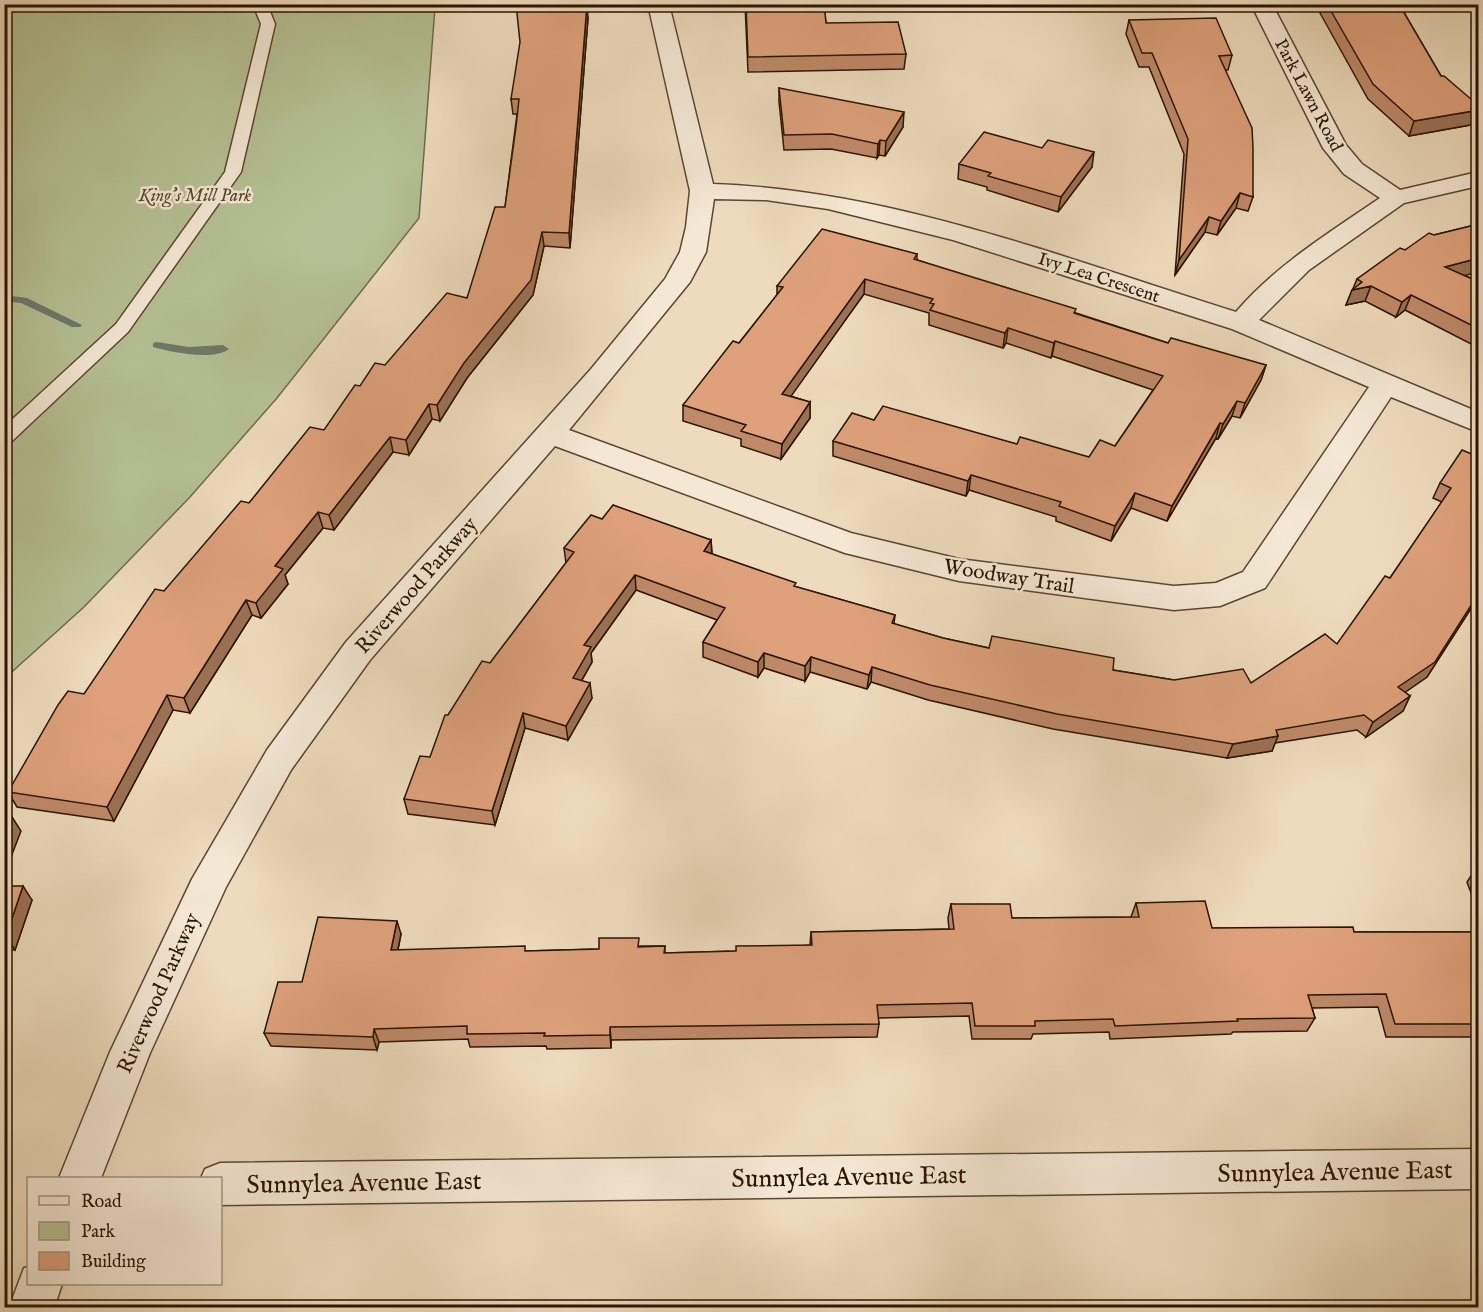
<svg xmlns="http://www.w3.org/2000/svg" width="1483" height="1312" font-family="'IM FELL English',serif">
  <style>
    .green { fill: #b5c194; stroke: #706b4a; stroke-width: 1.5 }
    .lines { fill: none; stroke-linecap: round; stroke-linejoin: round }
    .stream { fill: #6d796b; fill-rule: evenodd }
    .service-casing { stroke: #5b462f; stroke-width: 3 }
    .minor-casing { stroke: #5b462f; stroke-width: 3 }
    .service { fill: #f4e8d4; fill-rule: evenodd }
    .minor { fill: #f4e8d4; fill-rule: evenodd }
    .wall { fill: #bf8a6a; stroke: #2a1500; stroke-width: 1.5 }
    .shaded-wall { fill: #9b7156; stroke: #2a1500; stroke-width: 1.5 }
    .building { fill: #dea17b; stroke: #2a1500; stroke-width: 1.5 }
    .labels { text-anchor: middle; stroke-width: 5; stroke-linejoin: round; paint-order: stroke }
    .far-street-label { font-size: 18px; fill: #2a1500; stroke: #f4e8d4 }
    .far-park-label { font-size: 18px; font-style: italic; fill: #54492c; stroke: #f4e8d4 }
    .street-label { font-size: 21px; fill: #2a1500; stroke: #f4e8d4 }
    .near-street-label { font-size: 26px; fill: #2a1500; stroke: #f4e8d4 }
  </style>
  <rect width="100%" height="100%" fill="#eedbbd"/>
  <filter id="stains"><feTurbulence type="fractalNoise" baseFrequency=".00333" numOctaves="4"/><feColorMatrix values="0 0 0 0 .2 0 0 0 0 .09 0 0 0 0 .02 0 0 0 .5 -.17"/></filter>
  <radialGradient id="worn" r=".72"><stop offset=".6" stop-color="#630" stop-opacity="0"/><stop offset="1" stop-color="#630" stop-opacity=".3"/></radialGradient>
  <path class="green" d="M5,5H434L435,7L419,218L277,398L190,497L84,607L5,678Z"/>
  <g class="lines">
    <path class="stream" d="M4,295L27,298L82,325L80,327H72L21,303L4,301Z
      M157,342L189,347L223,345L229,349C215,361 170,352 153,347V343Z"/>
    <defs>
      <path id="service" d="M253,4H267L275,24L241,172L128,332L11,442L4,444V427L116,324L225,172L261,24Z"/>
      <path id="minor" d="M648,4H669L713,184C892,190 1066,259 1236,312C1276,265 1329,233 1380,198L1344,174L1323,148L1251,4H1272L1346,145L1362,164L1400,190L1478,172V186L1404,203L1309,270L1259,320L1478,412V432L1391,397L1265,588L1220,606L1174,610L959,581L845,553L555,446L370,660L291,770L226,887L150,1053L101,1178H59L110,1052L192,879L267,750L346,642L591,369L665,279L680,252L686,227L690,191ZM714,199L766,200L828,209L953,240L1232,329L1369,387L1243,572L1216,583L1174,586L959,559L851,533L569,430L690,282L706,252Z
        M1478,1149V1189L220,1205V1178H201L205,1169L220,1163Z
        M28,1267V1284H62L54,1308H9L24,1268Z"/>
    </defs>
    <use href="#service" class="service-casing"/>
    <use href="#minor" class="minor-casing"/>
    <use href="#service" class="service"/>
    <use href="#minor" class="minor"/>
  </g>
  <path class="wall" d="M745,4H824L826,23L906,54L904,69L748,72Z
    M1323,4H1399L1441,76L1479,106V118L1476,124L1409,136L1368,99L1320,13Z
    M588,18L570,248L544,246L533,295L467,378L440,421L432,419L409,455L393,452L334,530L323,528L285,575L288,584L261,618L252,615L190,713L173,710L114,821L17,807L8,792L84,694L164,591L249,503L324,430L360,386L467,298L505,207L517,114H513L511,99Z
    M1129,20L1232,55L1228,70H1225L1253,197L1248,211L1236,208L1217,235L1205,232L1175,275L1184,154L1149,67H1139L1126,34Z
    M779,88L903,127L885,156L879,155L877,158L831,149L784,150L779,102Z
    M959,164L1092,167L1058,212L987,190V187L958,179Z
    M1479,224V272L1464,275L1479,282V348L1405,310L1396,317L1365,301L1346,305L1357,279L1405,250L1434,235Z
    M917,254V260L1076,313L1168,343L1266,365L1261,380L1240,418L1232,416L1218,439L1216,438L1167,521L1131,508L1111,541L1056,521V517L969,490L966,496L833,456V441L874,420L1017,444L1089,457L1115,446L1153,390L1052,356L1051,358L1006,343L1003,348L929,325V313L864,294L790,396L810,402V418L781,459L741,446V439L683,421V405L739,343L777,295V286Z
    M1479,457V596L1427,677L1405,692L1410,696L1403,711L1366,737L1357,730L1275,743L1272,751L1227,758L1053,729L928,700L871,682L867,689L810,672L805,681L764,668L758,677L703,657V642L717,620L636,590L591,653L592,662L582,680L592,698L568,740L525,728L495,825L408,814L404,799L430,757L448,715L490,663L566,563L564,548L602,519L711,540L712,554L796,587L895,615L894,624L943,638L989,648L1113,670L1174,680L1251,683L1337,644L1390,578L1442,502L1433,498L1440,483Z
    M1476,868H1479V914L1467,882Z
    M4,886L32,900L15,950H4Z
    M1136,903L1212,928L1354,932H1479V1037H1386L1378,1007L1312,1008L1315,1018L1307,1031L1233,1032L1231,1034L1110,1039L1109,1032L1033,1034L1031,1039H972L969,1016L878,1018L879,1024L877,1037L611,1040V1048L547,1049L546,1046L470,1047L468,1039L379,1042L377,1050L271,1046L264,1033L302,982L401,934L398,950L526,951L599,949L640,946H665V953L736,951L810,945L811,932L949,929L948,918L951,904L1012,918L1131,917Z
    M1311,1302L1396,1308H1306Z
    M1474,1302L1479,1308H1468Z"/>
  <path class="shaded-wall" d="M587,4L588,18L570,248L569,233Z
    M1479,110V118L1476,124L1409,136L1414,121Z
    M904,112L903,127L885,156L886,141Z
    M880,140L879,155L877,158L878,144Z
    M1094,152L1092,167L1058,212L1061,197Z
    M1240,193L1236,208L1217,235L1221,221Z
    M1209,217L1205,232L1175,275L1179,260Z
    M542,232L544,246L533,295L467,378L440,421L437,405Z
    M1479,258V272L1439,282L1445,267Z
    M865,279L864,294L782,409V394Z
    M1371,286L1365,301L1346,305L1352,290Z
    M1411,295L1405,310L1396,317L1402,302Z
    M1008,328L1006,343L1003,348L1005,333Z
    M1055,341L1052,356L1051,358L1054,343Z
    M1266,365L1261,380L1240,418L1245,403Z
    M1237,401L1232,416L1218,439L1223,424Z
    M810,402V418L781,459L782,444Z
    M429,404L432,419L409,455L406,440Z
    M1220,423L1216,438L1167,521L1172,506Z
    M390,437L393,452L334,530L329,515Z
    M971,475L969,490L966,496L968,481Z
    M1135,493L1131,508L1111,541L1115,526Z
    M318,512L323,528L285,575L288,584L261,618L256,603L275,566Z
    M711,540L712,555L704,551Z
    M635,575L636,590L591,653L592,662L575,692L573,678L584,645Z
    M1479,593V596L1427,677L1391,702L1398,687Z
    M246,600L252,615L190,713L184,698Z
    M764,653V668L758,677V662Z
    M811,657L810,672L805,681V666Z
    M872,667L871,682L867,689L869,675Z
    M590,683L592,698L568,740L566,726Z
    M167,695L173,710L114,821L107,807Z
    M1410,696L1403,711L1366,737L1373,722Z
    M523,713L525,728L495,825L492,811Z
    M1278,736L1272,751L1227,758L1233,744Z
    M12,817L21,831L4,875V837Z
    M23,886L32,900L15,950L6,936Z
    M397,921L401,934L395,963L391,950Z
    M610,1027L611,1040V1048L610,1035Z
    M374,1029L379,1042L377,1050L373,1037Z"/>
  <path class="building" d="M516,4H587L569,233L542,232L531,280L464,363L437,405L429,404L406,440L390,437L329,515L318,512L275,566L283,569L256,603L246,600L184,698L167,695L107,807L8,792L58,705L68,691L84,694L155,589L164,591L241,501L249,503L310,427L324,430L355,385L360,386L375,363L385,365L447,293L467,298L495,207H505L516,127L519,99H511L520,42Z
    M746,4H824L826,23L898,22L906,54L748,57Z
    M1327,4H1399L1441,76H1444L1479,106V110L1414,121L1373,84Z
    M1216,18L1232,55L1219,56L1252,128L1253,148V197L1240,193L1221,221L1209,217L1179,260L1188,139L1152,53H1142L1129,20Z
    M779,88L904,112L886,141L880,140L878,144L832,134L784,135Z
    M984,132L1042,148L1048,140L1094,152L1061,197L988,176L991,173L959,164Z
    M1479,224V258L1445,267L1479,282V329L1411,295L1402,302L1371,286L1352,290L1362,282L1357,279L1400,248L1405,250L1429,233L1434,235Z
    M822,229L917,254L914,259L1076,309L1074,313L1168,343L1171,338L1266,365L1245,403L1237,401L1223,424L1220,423L1172,506L1135,493L1115,526L1059,506L1061,502L971,475L968,481L833,441L852,413L874,420L883,406L1017,444L1020,437L1089,457L1100,440L1115,446L1163,376L1055,341L1054,343L1008,328L1005,333L930,310L934,304L930,303L933,299L865,279L782,394L810,402L782,444L741,431L746,425L683,405L733,341L739,343L783,287L777,286Z
    M1462,450L1479,457V593L1435,662L1398,687L1410,696L1373,722L1364,715L1276,730L1278,736L1233,744L1057,714L930,685L872,667L869,675L811,657L805,666L764,653L758,662L703,642L725,608L635,575L584,645L591,647L573,678L590,683L566,726L523,713L492,811L404,799L420,756L430,757L445,715H448L482,661L490,663L574,552L564,548L591,515L602,519L613,505L711,540L704,551L796,583L794,586L895,615L892,623L943,638L989,648L992,636L1114,658L1113,670L1174,680L1243,669L1251,683L1325,634L1337,644L1385,576L1390,578L1451,488L1440,483Z
    M4,817H12L4,837Z
    M1476,868H1479V875Z
    M4,886H23L6,936H4Z
    M1205,901L1212,928L1353,927L1354,932H1479V1024H1395L1386,994L1308,995L1315,1018L1237,1019L1238,1021L1115,1026L1113,1019L1035,1021V1026H975L972,1003L877,1005L879,1024L610,1027V1035L544,1036L545,1033L467,1034V1026L374,1029L373,1037L264,1033L278,982H302L318,917L397,921L391,950L525,946V951L599,949V938H639L638,947L665,946L664,953L736,951V946L812,945L811,932L954,929L951,904H1010L1012,918L1139,917L1136,903Z
    M1311,1302H1395L1396,1308H1312Z
    M1474,1302H1479V1308H1476Z
    M1213,1304V1308L1036,1307L1143,1305Z"/>
  <g class="labels">
    <g class="far-street-label">
      <text transform="translate(1309 95) rotate(62)" y="6">Park Lawn Road</text>
      <text transform="translate(1099 277) rotate(18)" y="6">Ivy Lea Crescent</text>
    </g>
    <g class="far-park-label">
      <text x="195" y="201">King's Mill Park</text>
    </g>
    <g class="street-label">
      <text transform="translate(1009 576) rotate(9)" y="7">Woodway Trail</text>
      <text transform="translate(416 585) rotate(-49)" y="7">Riverwood Parkway</text>
      <text transform="translate(158 993) rotate(-66)" y="7">Riverwood Parkway</text>
    </g>
    <g class="near-street-label">
      <text transform="translate(1335 1171) rotate(-1)" y="9">Sunnylea Avenue East</text>
      <text transform="translate(849 1176) rotate(-1)" y="9">Sunnylea Avenue East</text>
      <text transform="translate(364 1182) rotate(-1)" y="9">Sunnylea Avenue East</text>
    </g>
  </g>
  <rect width="1483" height="1312" fill="none" stroke="#eedbbd" stroke-width="24"/>
  <rect x="6" y="6" width="1471" height="1300" fill="none" stroke="#2a1500" stroke-width="3"/>
  <rect x="12" y="12" width="1459" height="1288" fill="none" stroke="#2a1500" stroke-width="1.5"/>
  <rect x="27" y="1177" width="195" height="108" fill="#f4e8d4" stroke="#a3947f" stroke-width="1.5"/>
  <rect x="39" y="1196" width="30" height="9" fill="#f4e8d4" stroke="#a3947f" stroke-width="1.5"/>
  <text x="81" y="1207" font-size="18" fill="#2a1500">Road</text>
  <rect x="39" y="1222" width="30" height="18" fill="#b5c194" stroke="#a3947f" stroke-width="1.5"/>
  <text x="81" y="1237" font-size="18" fill="#2a1500">Park</text>
  <rect x="39" y="1252" width="30" height="18" fill="#dea17b" stroke="#a3947f" stroke-width="1.5"/>
  <text x="81" y="1267" font-size="18" fill="#2a1500">Building</text>
  <rect width="100%" height="100%" filter="url(#stains)"/>
  <rect width="100%" height="100%" fill="url(#worn)"/>
</svg>
